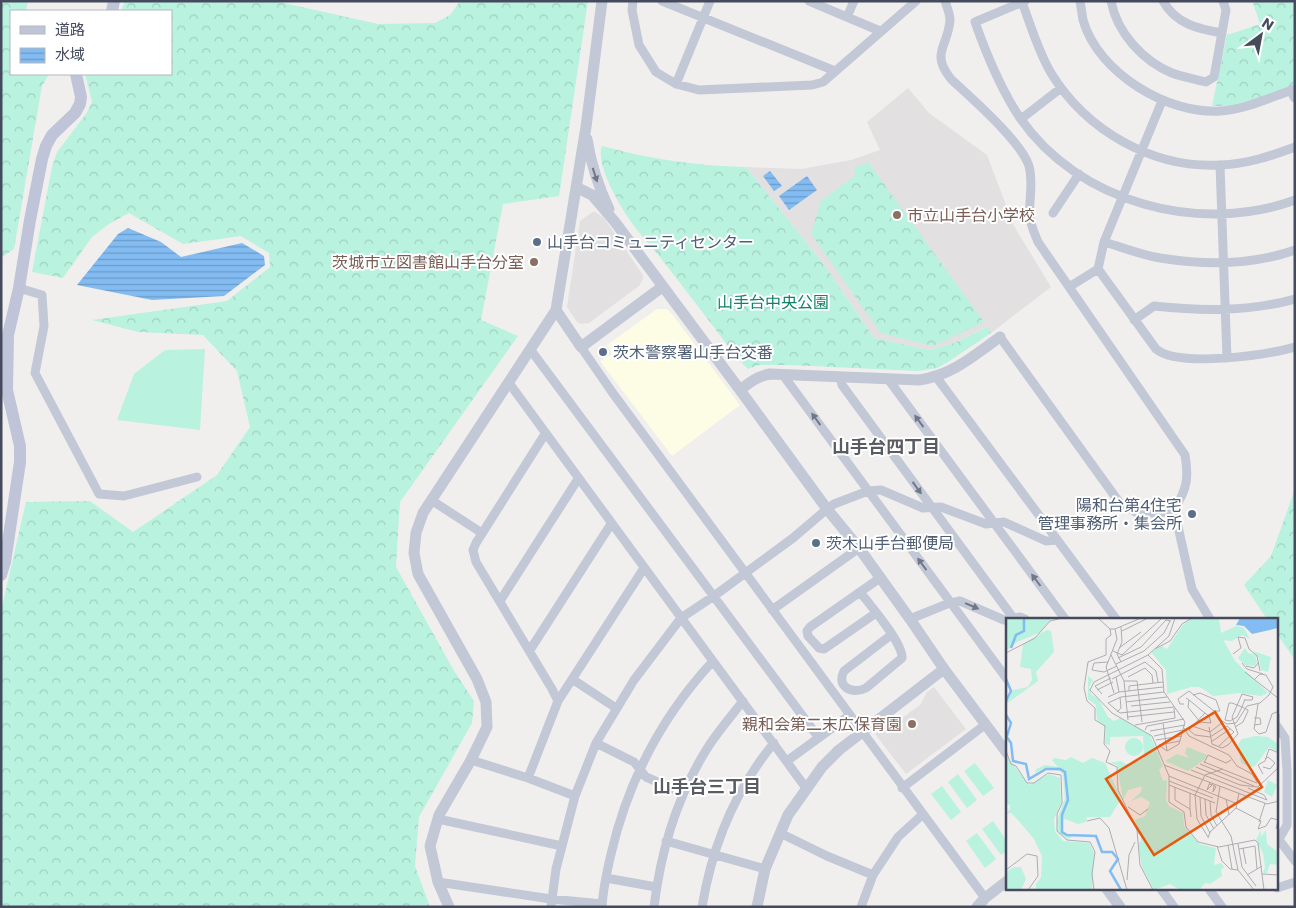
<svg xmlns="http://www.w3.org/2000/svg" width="1296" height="908" font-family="Poppins,'Noto Sans JP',sans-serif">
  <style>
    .commercial { fill: #fdfde5 }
    .education { fill: #e2e0e0 }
    .forest { fill: url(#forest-crowns) }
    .pitch { fill: #b9f2de }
    .water { fill: url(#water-rules) }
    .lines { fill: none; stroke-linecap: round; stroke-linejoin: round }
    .minor { stroke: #c3c8d6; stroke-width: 9 }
    .tertiary { stroke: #c3c8d6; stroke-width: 11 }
    .secondary { stroke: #bfc4d9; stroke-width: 12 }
    .oneway { fill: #717787 }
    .education-dot { fill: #8d6e63; stroke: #fff; stroke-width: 2 }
    .service-dot { fill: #5c6f8a; stroke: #fff; stroke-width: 2 }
    .labels { text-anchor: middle; stroke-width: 4; stroke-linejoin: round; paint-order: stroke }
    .education-label { font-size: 16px; fill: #785e54; stroke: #fff; text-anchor: end }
    .service-label { font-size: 16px; fill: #4e5e75; stroke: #fff; text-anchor: start }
    .park-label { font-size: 16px; fill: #108369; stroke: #fff }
    .neighbourhood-label { font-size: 18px; font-weight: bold; fill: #5a5c63; stroke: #fff }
    .inset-river { fill: none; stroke: #82bcf2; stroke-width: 2.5 }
    .inset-road { fill: none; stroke: #acadb4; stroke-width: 1 }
    .view { fill: #e8590c; fill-opacity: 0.15; stroke: #e8590c; stroke-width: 2.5 }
    .inset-edge { fill: none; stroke: #454b5d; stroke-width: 2.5 }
  </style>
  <defs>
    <pattern id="forest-crowns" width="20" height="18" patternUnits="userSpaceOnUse" patternTransform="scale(1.25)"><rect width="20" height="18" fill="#b9f2de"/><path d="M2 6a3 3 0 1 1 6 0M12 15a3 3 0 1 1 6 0" fill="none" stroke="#a0d1c1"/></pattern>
    <pattern id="water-rules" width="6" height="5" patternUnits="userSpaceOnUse" patternTransform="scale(1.25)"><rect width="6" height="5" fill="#82bcf2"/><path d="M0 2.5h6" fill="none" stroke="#6c9bc7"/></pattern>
  </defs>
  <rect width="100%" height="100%" fill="#f1efee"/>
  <path class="commercial" d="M657,309H667L672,314L740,405L672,456L600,361L612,354L607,345Z"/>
  <path class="education" d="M908,88L929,113L987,155L1014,226L1051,287L991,333L986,327L954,343L930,350L874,338L825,266L746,167L801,169L851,160L880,150L867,122Z
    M594,211L604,218L643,275V279L639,286L589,323L581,324L577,322L567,307L580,221Z
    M934,687L966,729L906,774L875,734L888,724L895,723L920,705L927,692Z"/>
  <path class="forest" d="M1,1H28L26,11H11V74H49L42,86L14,249L1,258Z
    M125,1H275L378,24L435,23L450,15L460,1H588L559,196L503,204L481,320L518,336L400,502L396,567L453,669L474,701L472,723L419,817L415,866L430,907H1V611L26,502L90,501L133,532L217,475L250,427L237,371L203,335L138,332L92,320L227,301L270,267L269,253L241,236L183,244L129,213L109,224L92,237L63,278L32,272L52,167L57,152L86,114L92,102L85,74H171V11H121Z
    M1259,1H1295V85L1248,102L1235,106H1212L1227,34H1230L1260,24L1253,3Z
    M602,146C649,159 697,166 746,167L825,266L874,338L930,350L954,343L987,327L991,333L948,362L937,368L918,371L789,365H759L748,369L737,358C713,326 688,293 663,261C652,246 637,232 627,216C618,202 595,163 602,146Z
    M868,162L984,322L933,346L881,333L811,234L821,201L856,175L854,168Z
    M1295,489V660L1277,634V619H1267L1244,585L1271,556Z"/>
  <path class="pitch" d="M205,349L200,430L117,420L134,374L165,350Z
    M975,763L994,788L983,796L964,771Z
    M958,774L977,800L967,808L948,782Z
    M942,786L961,812L951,820L931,794Z
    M993,821L1007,841V851L1001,855L982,829Z
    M977,833L996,859L985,868L966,841Z"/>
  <path class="water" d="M770,171L782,186L774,191L763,176Z
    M807,176L817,190L789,210L779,196Z
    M128,228L161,242L181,257L242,243L264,256L265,265L224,296L152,300L77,285L118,234Z"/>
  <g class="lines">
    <path class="minor" d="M633,1L632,10L639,45L656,72L676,84L699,90L812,85L823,82L916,1
      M662,1L835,71
      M809,1L880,31
      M945,1C947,7 950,14 950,20C948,47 930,53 951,79C971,98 1021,141 1029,166C1034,184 1028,202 1030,220C1032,227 1035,235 1038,242L1185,455C1189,478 1187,490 1174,509L1161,513H1137L1119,502L1000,337
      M1025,1L975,22C987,56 1000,88 1020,118C1079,203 1199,235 1295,200
      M1080,1C1081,7 1082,14 1083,20C1098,73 1168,115 1221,111C1247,109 1271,97 1295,89
      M1111,1C1117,33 1143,61 1172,73C1183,77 1195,79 1206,82L1214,77L1226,10L1223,1
      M1163,1C1176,24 1198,29 1222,33
      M1022,2C1031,26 1038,51 1051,73C1086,130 1152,169 1221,165C1247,164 1271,156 1295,147
      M847,17L854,1
      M676,84L710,1
      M1162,101L1104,242L1098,269L1156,349C1179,368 1266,355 1295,347
      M1021,119L1061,88
      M1220,165L1227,358
      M1053,213L1079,174
      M1104,242C1122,247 1141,255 1160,258C1204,265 1253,265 1295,250
      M1069,287L1098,269
      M19,288L42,295L44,326L35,373L99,494L124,496L197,477
      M1134,320L1154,306C1201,311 1248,312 1295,299
      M581,347L612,392L985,898
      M530,349L819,738
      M783,375L1007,679
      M840,377L842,385L1014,619
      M937,378L1116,619
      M888,379L1065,619
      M509,383L806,788
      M431,500L482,533
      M1174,509L1192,589L1210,619
      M860,592C870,605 903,643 902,658L866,688C851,695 836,686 844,671L891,635
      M500,601L578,479
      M772,610L859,548
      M876,613L824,649L819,648L808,636L807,631L810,627L880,578
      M910,619L947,604L960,601L1004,620L1020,617L1025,619
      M530,650L611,524
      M572,679L616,708
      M558,701L644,568
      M1277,726L1285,738L1287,771V825L1279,839
      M596,743L634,762L646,777L683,793
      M471,760L528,778L575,796
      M787,761L850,715
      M528,778L558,701L552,689L476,562L473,550L476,543L545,434
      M902,788L986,724
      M438,819L562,846
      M780,833L827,856L873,875
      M1277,837L1295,861
      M666,841L765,869
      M606,878L656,887
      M438,882L551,899L602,904
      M1277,888L1295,882
      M1161,889L1174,907
      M1209,889L1222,907
      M551,907L556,869L575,796L596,743L634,680L681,618L714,596L793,538L827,509L834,504L868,491L881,490L923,508L941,507L986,524L1004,522L1046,541L1057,540
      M602,907C603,889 607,871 611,854C628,781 662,716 713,661
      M654,907C661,849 678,793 710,744C720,729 732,715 743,701
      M702,907C712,847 735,790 774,743
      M861,907L873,875L898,837L922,815"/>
    <path class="tertiary" d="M1292,90L1295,97
      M587,139C591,164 598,186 609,209
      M576,187L592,195L615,222L740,390L827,509L859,548L910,619L944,669L1007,753
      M556,310L581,347L662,287
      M740,390C750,382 758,376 770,374L919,380C953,375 973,356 1000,337
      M1107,889L1120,907
      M449,907L438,882L430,846L439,815L471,760L487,727L486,702L477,679L418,574L414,553L416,533L423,513L556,310L586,127L602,1
      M757,907L765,869L788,815L822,767L839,750L944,669
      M977,907L985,898L1007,881"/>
    <path class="secondary" d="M112,11L114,1
      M1,575L5,562L20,462V446L7,390L8,335L19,288L30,220L42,159L46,146L52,135L75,113L80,104L81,97L76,74"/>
  </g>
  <defs><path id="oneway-solid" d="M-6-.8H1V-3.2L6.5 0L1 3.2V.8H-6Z" transform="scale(1.25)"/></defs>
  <g class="oneway">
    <use href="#oneway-solid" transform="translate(595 175) rotate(72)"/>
    <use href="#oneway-solid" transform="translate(816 419) rotate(-126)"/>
    <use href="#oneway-solid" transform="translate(919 421) rotate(-126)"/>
    <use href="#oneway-solid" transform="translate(917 488) rotate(54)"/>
    <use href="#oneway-solid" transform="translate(922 564) rotate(-126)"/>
    <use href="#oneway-solid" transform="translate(1036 580) rotate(-127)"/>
    <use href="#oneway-solid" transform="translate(972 606) rotate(23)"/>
  </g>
  <g class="education-dot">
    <circle cx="897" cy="215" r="5"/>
    <circle cx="534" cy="262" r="5"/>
    <circle cx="912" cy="724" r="5"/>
  </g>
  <g class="service-dot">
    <circle cx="537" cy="242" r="5"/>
    <circle cx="603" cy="352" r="5"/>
    <circle cx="1192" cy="514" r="5"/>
    <circle cx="816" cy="543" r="5"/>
  </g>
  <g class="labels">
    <g class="education-label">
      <text x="907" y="221" text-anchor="start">市立山手台小学校</text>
      <text x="524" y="268">茨城市立図書館山手台分室</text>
      <text x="902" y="730">親和会第二末広保育園</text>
    </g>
    <g class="service-label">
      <text x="547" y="248">山手台コミュニティセンター</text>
      <text x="613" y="358">茨木警察署山手台交番</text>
      <text x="1182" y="511" text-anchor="end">陽和台第4住宅<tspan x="1182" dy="18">管理事務所・集会所</tspan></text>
      <text x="826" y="549">茨木山手台郵便局</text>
    </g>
    <g class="park-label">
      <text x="773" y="308">山手台中央公園</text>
    </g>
    <g class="neighbourhood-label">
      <text x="886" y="453">山手台四丁目</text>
      <text x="707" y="793">山手台三丁目</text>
    </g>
  </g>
  <g transform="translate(1006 618)">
    <rect width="272" height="272" fill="#f1efee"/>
    <path d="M186,0H197L217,21L229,43L262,75L255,78L234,75L207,78L194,69H185L161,76L160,52L145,34L156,28L161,31L176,8Z" fill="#b9f2de"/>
    <path d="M0,0H54L45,1L33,15L11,24L0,33ZM197,0H213L215,15L230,8L238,10L244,21L236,17L226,23L214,22L212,18L203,20L190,13L199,10ZM41,12L45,13L48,34L30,54L32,63L0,86L7,72L22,69L26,62L25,51L14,49L17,26ZM239,30L242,35L249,37L251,44L249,48L239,47L232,40ZM247,33L265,39L262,54L255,52L253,40ZM82,58L87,62L83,69L85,76L93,82L102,99L108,103L114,100L144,117L157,148L153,152L157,163L161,162L160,182L163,188L177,195L178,208L193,226L210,230L208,245L209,247L215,245L218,249L215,252L216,258L204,266L199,265L193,272H174L164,266L148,272L136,249L132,225L135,223V217L132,216L129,202L139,198L144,184L135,179L125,183L135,174L136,168L122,172L117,182L111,147L103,145L115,143L122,147L138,140L137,118L104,119V127L99,126L100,110L91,102L90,87L82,81ZM250,118L262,119L272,126V134L263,129L249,148L244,149L235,145L232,126L236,121ZM181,129L201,137L198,142L182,153L159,143L171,136L183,140L179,135ZM0,137L23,167L43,156L54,160L55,185L48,201L49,213L57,223L83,225L88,235L86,272H30V266L35,259L36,238L28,221L12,202L5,195L0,196L4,191V187L0,186ZM65,139L77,145L86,140L99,145L115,181L104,199H81L80,204L72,206L56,200L55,213L60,218L70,217L62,221L52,215L51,202L59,180L57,157L54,153L37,151L29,155L30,151L39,147L52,149L46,142L48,140L60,142ZM255,212V219L260,212L261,226L272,234V247L264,246L261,255H257L259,249L257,235L250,222ZM8,249H15L20,261L15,272H0V254Z" fill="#b9f2de"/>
    <path d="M119 129a9 9 0 1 1 18 0a9 9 0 1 1-18 0ZM262,162L271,167L266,179L258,174Z" fill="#b9f2de"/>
    <path d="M234,0H272V10L246,16L238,8L230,7Z" fill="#82bcf2"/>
    <path class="inset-river" d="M5,30L10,17L18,13V0M0,61L5,73L0,83M0,97L5,105L1,118M0,118L5,125L7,143L20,146L23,161L40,151H54L59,154L62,182L56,197V214L61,217L90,218L96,234H106L112,241L104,253L115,272"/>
    <path class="inset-road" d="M92,0L104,11L105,17L100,21V37L82,44L78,70L81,83L89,90V102L99,108L98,126L104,133L100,144L111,149L112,172L131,212L134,247L147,272M169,0L163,18L142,37L88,64L84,72L106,95L146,118L163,158V184L178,194L180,209L192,224L213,229L249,222L252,225L258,272M104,11H109L111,21L100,49L108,75M109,11L135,0M116,13L142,0M113,30L135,14M149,31L164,23L176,6L186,0M107,33L116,37L156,0M0,35L29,20L44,3L56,0M227,36L235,30L232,19L239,20L243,31L251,38L254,53M105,37L118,63L122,102M142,37L156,51L158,74L179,104L173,126L161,133L153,127M112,40L135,29L160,2L165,3M102,44L88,45L86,52L98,54L111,48M115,44L111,36L116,24L115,9M139,44L150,53L152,64M236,45L241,51L257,56M110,46L138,33L158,15L164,3M240,48L248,50L253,44M239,54L273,81M110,59L113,74M122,59L139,50L146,57L147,65M106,61L139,44M118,63H131L136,104M91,72L107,64M123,73V68L157,64M96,76L89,68L105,60M102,79L113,74L157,69M180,80L183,82L188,86L195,92L203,98L205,105L194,104L182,89L183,82M120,84L161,79M102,85L114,95L168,89M102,85L115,79L158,74M178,86H174L172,81L183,73L189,78L208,93H214L210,82L194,75L187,77M252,86L248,111L253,116L260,114L266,96L273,93M125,88L164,84M111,94L115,90L114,79M199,95L183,112L189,117L204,119L221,108L228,114M273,96V120M121,99L168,94M213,101L221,106L230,105L241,88L254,85L263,77L267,69L260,57L254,56L248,62M157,105L161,133M129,107L169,100L168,90M248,107L255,106L254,100H248M186,108L204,114L217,104M203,109L206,126L216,130L222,127L232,116L226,99L236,76L247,79L246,82H239M229,109L237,104L242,93V92L236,89L226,85H223L219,102L224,103L231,99L236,89L239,81M178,110L183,118L223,137L231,148L246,156L251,164M139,112L141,108L178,101M144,113L179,107M148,118L177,112M150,122L176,118M205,124L224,111M153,127L174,123M212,129L228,114M0,133L5,146L10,148L21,165H28L42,155L55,157L56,185L51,196V213L61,222L84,224L89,234L86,256L88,272M198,144L251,165M198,145L202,137L220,145L225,142M194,146L248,168M158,147L261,186L273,183M190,149L234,167L252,169L273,149M257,149L264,151L269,145L262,139L259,141M185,152L261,182M257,156L252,147L259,143L263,131L273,135M163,158L229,185M163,163L207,180M204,164L201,172L206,167M203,166L207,167L209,168L210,169L207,174L208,168M163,167L209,185M214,168L210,194L225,218L232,252L248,272M169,169V182L184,191L185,199M242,170L258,177L261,182M194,179L195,198L204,215M199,181L200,197L208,211M220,181L223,197M204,183L205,197L211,208M122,189L134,197L142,191M230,190L255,203L252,211L260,208L265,200L272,202L270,211M230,190L233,175M184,191V175M81,203L94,200L103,210L121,272M253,204L259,185M202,219L191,201L189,177L199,157L217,151M202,220L204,214L230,190M232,226L236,249L250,268M222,227L226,251M211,228L216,243L224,251L232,252M249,228L251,251M237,230L240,246M233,231L249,228M0,252L21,236L31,238L32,258L22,272M256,256L273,257M241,257L256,248M121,262L123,237L129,224"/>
    <path class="view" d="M209,94L256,169L148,237L100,161Z"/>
    <rect width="272" height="272" class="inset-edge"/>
  </g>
  <rect width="1296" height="908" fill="none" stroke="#454b5d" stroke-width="5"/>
  <rect x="10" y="10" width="162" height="65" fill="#ffffff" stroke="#b5b7be"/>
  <rect x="20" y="26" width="25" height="8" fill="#bfc4d9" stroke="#b5b7be"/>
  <text x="55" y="35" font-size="15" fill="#454b5d">道路</text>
  <rect x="20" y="48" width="25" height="15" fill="url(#water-rules)" stroke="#b5b7be"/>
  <text x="55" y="60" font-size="15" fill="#454b5d">水域</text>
  <g transform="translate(1261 35) rotate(32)" stroke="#ffffff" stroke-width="4" paint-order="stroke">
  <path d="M0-4L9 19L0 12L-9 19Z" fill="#454b5d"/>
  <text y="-8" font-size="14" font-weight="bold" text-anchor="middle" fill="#454b5d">N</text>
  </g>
</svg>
